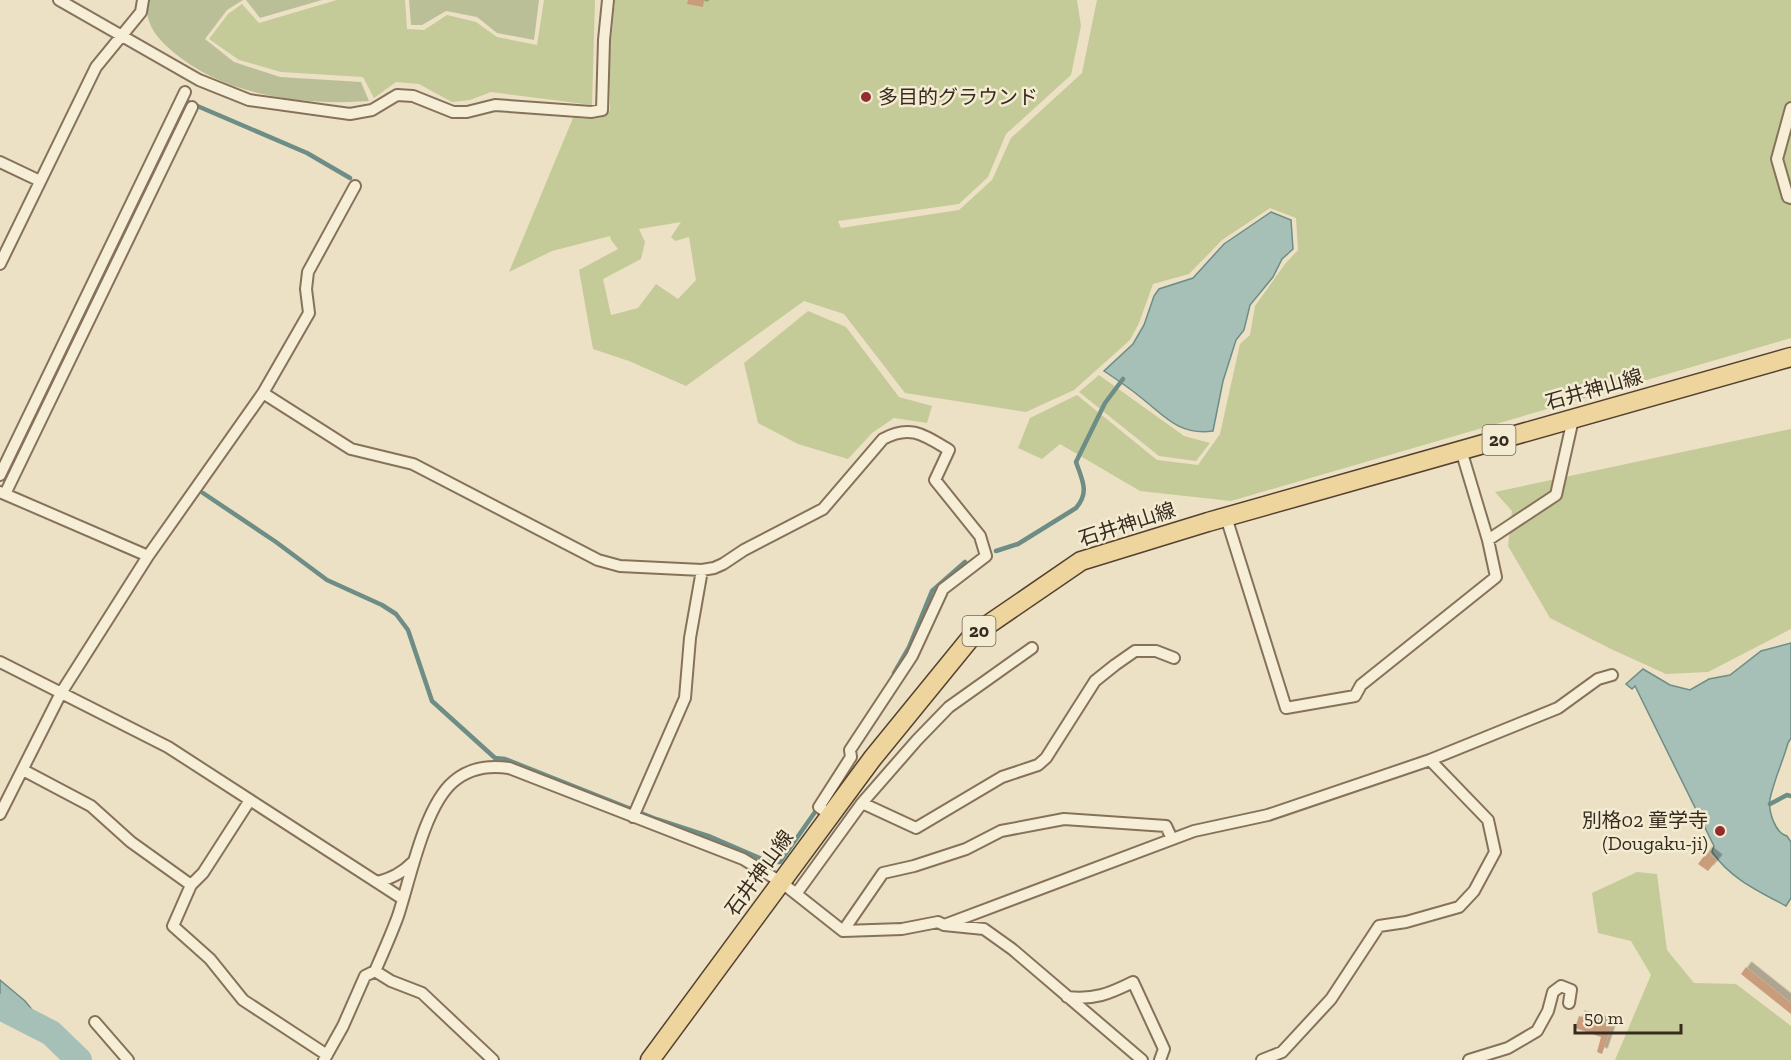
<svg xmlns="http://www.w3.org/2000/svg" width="1791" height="1060" font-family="'Zilla Slab','Noto Sans JP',serif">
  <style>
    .green { fill: #c4ca98; fill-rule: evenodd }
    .cemetery { fill: #babf97 }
    .water { fill: #a6c0b8; stroke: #6d8d86; stroke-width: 1.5 }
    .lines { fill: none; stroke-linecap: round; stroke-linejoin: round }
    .stream { stroke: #6d8d86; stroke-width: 4.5 }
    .river { stroke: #a6c0b8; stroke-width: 26 }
    .building { fill: #c99c7c; filter: url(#shadow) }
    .minor-casing { stroke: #86725b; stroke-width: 14 }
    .primary-casing { stroke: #54412f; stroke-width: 21 }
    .minor { stroke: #f7eed7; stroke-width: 10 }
    .primary { stroke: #eed59e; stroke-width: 18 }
    .poi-dot { fill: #932e2e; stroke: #f4ebd3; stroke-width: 2 }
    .labels { text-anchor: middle; stroke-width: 5; stroke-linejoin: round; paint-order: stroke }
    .shield { fill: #f4ebd3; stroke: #706555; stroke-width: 1.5 }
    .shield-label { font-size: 18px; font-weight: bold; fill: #372b1f }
    .poi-label { font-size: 20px; fill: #372b1f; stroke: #f4ebd3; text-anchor: start }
    .street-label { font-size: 20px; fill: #372b1f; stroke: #f4ebd3 }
  </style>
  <defs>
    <filter id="shadow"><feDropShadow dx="5.5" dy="-5.5" stdDeviation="0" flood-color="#0004"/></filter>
  </defs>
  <rect width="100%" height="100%" fill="#ece1c4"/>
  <path class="green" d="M337,0H405L407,29L424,30L447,15L476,22L497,37L537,45L544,0H595L592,105L491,92L470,100L452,102L419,84L396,82L374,98L363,77L281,72L239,60L209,39L228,14L242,4L259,23Z
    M615,0H1077L1081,26L1071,75L1006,134L988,177L959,204L838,221L841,228L959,210L992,180L1011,138L1082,73L1097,0H1791V338L1231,501L1140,491L1060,444L1042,459L1018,448L1030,418L1077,395L1157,460L1198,465L1220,434L1240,344L1250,335L1255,306L1285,264L1298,250L1296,218L1270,208L1222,240L1189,274L1153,284L1139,323L1130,340L1074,390L1026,412L905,393L844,314L804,301L686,386L629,361L593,349L579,270L618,249L611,240L610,236L552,251L509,272L573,118C587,118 602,123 610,110L609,64ZM681,222L671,237L675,241L689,237L696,280L678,299L656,284L638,308L611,315L603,279L641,259L645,242L639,229Z
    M808,311L846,327L899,397L932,406L927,423L894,418L872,433L848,459L798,444L758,423L744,363Z
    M1099,375L1184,436L1210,443L1196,461L1159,456L1079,392Z
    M1791,429V629L1708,672L1666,674L1611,649L1550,618L1508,546L1512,511L1495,492Z
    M1637,872L1657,874L1667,950L1694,983L1736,984L1791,1026V1060H1615L1651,975L1631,941L1598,933L1592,893Z"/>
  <path class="cemetery" d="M148,0H243L227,10L205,39L234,62L280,77L361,82L369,101C303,106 224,96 172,51C162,42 152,33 148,18C147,13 148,6 148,0Z
    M246,0H322L260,18Z
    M409,0H539L534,40L497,33L477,17L446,11L422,25H411Z"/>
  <path class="water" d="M1271,212L1291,220L1293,249L1282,259L1273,277L1250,305L1244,330L1236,340L1223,381L1213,431C1178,436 1164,415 1139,396C1128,387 1116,379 1104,371L1133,344L1144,325L1154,296L1159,289L1193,278L1224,244Z
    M1791,643V738L1788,743C1783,761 1774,780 1770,799C1768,811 1775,833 1787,836L1791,842V898L1786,906C1758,891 1731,879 1712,852L1714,846L1635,686L1632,689L1626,684L1643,669L1670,685L1690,690L1709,679L1730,675L1761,651Z
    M0,980L25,1001L51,1033L0,1007Z"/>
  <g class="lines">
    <path class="stream" d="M64,358L188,102L307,153L350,178
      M5,480L36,416
      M203,493L276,542L327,580L382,605L396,614L408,630L432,701L495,758L505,759L656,819L711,837L769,862H780L815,812
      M996,551L1018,544L1076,508C1090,492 1082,480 1076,462L1105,403L1123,379
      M894,673L909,647L932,591L965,562
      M1770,804L1787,795L1791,796"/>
    <path class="river" d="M0,1007L51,1033L79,1060"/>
  </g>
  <path class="building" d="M688,0H704L703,7L687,4Z
    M1707,852L1717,860L1708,871L1698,864Z
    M1746,967L1791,1003V1014L1741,974Z
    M1579,1016L1612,1025L1602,1054L1597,1052L1601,1037L1575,1028Z"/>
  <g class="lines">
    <defs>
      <path id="minor" d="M59,0L199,80L249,100L350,114L372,110L397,95L413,96L453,112H467L495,105L591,112L602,110L604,40L608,0
        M1791,108L1777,159L1788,197L1791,198
        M0,162L40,181
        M0,264L96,67L141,12L143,0
        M263,393L351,449L413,464L598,560L620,566L702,570L714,568L723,564L744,550L823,509L883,439C910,424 924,435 949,450L935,480L980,536L986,556L943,589L912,656L850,750L851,757L819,807L830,815
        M1461,450L1488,540L1556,495L1573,419
        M0,475L185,92
        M0,492L148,556
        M5,494L192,107
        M1226,517L1286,708L1355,696L1361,685L1496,577L1488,540
        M0,662L168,747L403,899
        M23,770L91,806L131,842L191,885
        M250,800L203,873L191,885L173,926L210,959L243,1000L327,1055
        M862,803L916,828L1002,777L1038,765L1046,758L1095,681L1115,665L1135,651H1156L1174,658
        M0,814L61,693L148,556L263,393L309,313L306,289L308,272L355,186
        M633,817L685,698L690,638L702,570
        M377,882C392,878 402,873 413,862
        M796,894L862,803L917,740L949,707L1032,648
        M947,924L1194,831L1268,815L1430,760L1558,708L1598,679L1612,675
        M843,931L883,873L914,866L966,849L1001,831L1064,819L1166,826L1172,839
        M375,971L391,981L422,993L493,1060
        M1067,997C1094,1000 1109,994 1133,982L1164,1049L1160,1060
        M95,1022L128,1060
        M324,1060L343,1026L365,976L375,971C383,953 391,935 398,916C410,880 424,807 453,782C469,768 489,765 509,768L743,859L781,882L843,931L902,929L938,922L944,925L984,929L1012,949L1142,1060
        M1262,1060L1282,1052L1331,999L1379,926L1406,922L1459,907L1474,891L1495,852L1488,820L1430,760
        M1469,1060L1508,1048L1537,1031L1548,1011L1553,992L1561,986L1571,990L1569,1003"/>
      <path id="primary" d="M650,1060L872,759L973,635L1081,561L1208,522L1791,357"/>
    </defs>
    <use href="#minor" class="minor-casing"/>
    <use href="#primary" class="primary-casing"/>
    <use href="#minor" class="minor"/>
    <use href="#primary" class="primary"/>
  </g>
  <g class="poi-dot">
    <circle cx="866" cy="97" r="6"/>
    <circle cx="1720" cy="831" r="6"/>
  </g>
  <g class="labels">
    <g class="shield">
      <rect x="1482.5" y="425" width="33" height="30" rx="4.5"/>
      <rect x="962.5" y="616" width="33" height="30" rx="4.5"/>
    </g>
    <g class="shield-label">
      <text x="1499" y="446">20</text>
      <text x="979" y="637">20</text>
    </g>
    <g class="poi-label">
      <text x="878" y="104">多目的グラウンド</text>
      <text x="1708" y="827" text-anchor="end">別格02 童学寺<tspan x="1708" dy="23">(Dougaku-ji)</tspan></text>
    </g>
    <g class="street-label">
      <text transform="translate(1594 389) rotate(-16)" y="7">石井神山線</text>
      <text transform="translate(1127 524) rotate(-18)" y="7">石井神山線</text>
      <text transform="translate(759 873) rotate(-54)" y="7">石井神山線</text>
    </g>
  </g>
  <path d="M1575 1024v9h106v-9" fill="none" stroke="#372b1f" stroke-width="3"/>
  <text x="1584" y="1024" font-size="18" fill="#372b1f" stroke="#f4ebd3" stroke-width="4.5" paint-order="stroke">50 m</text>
</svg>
